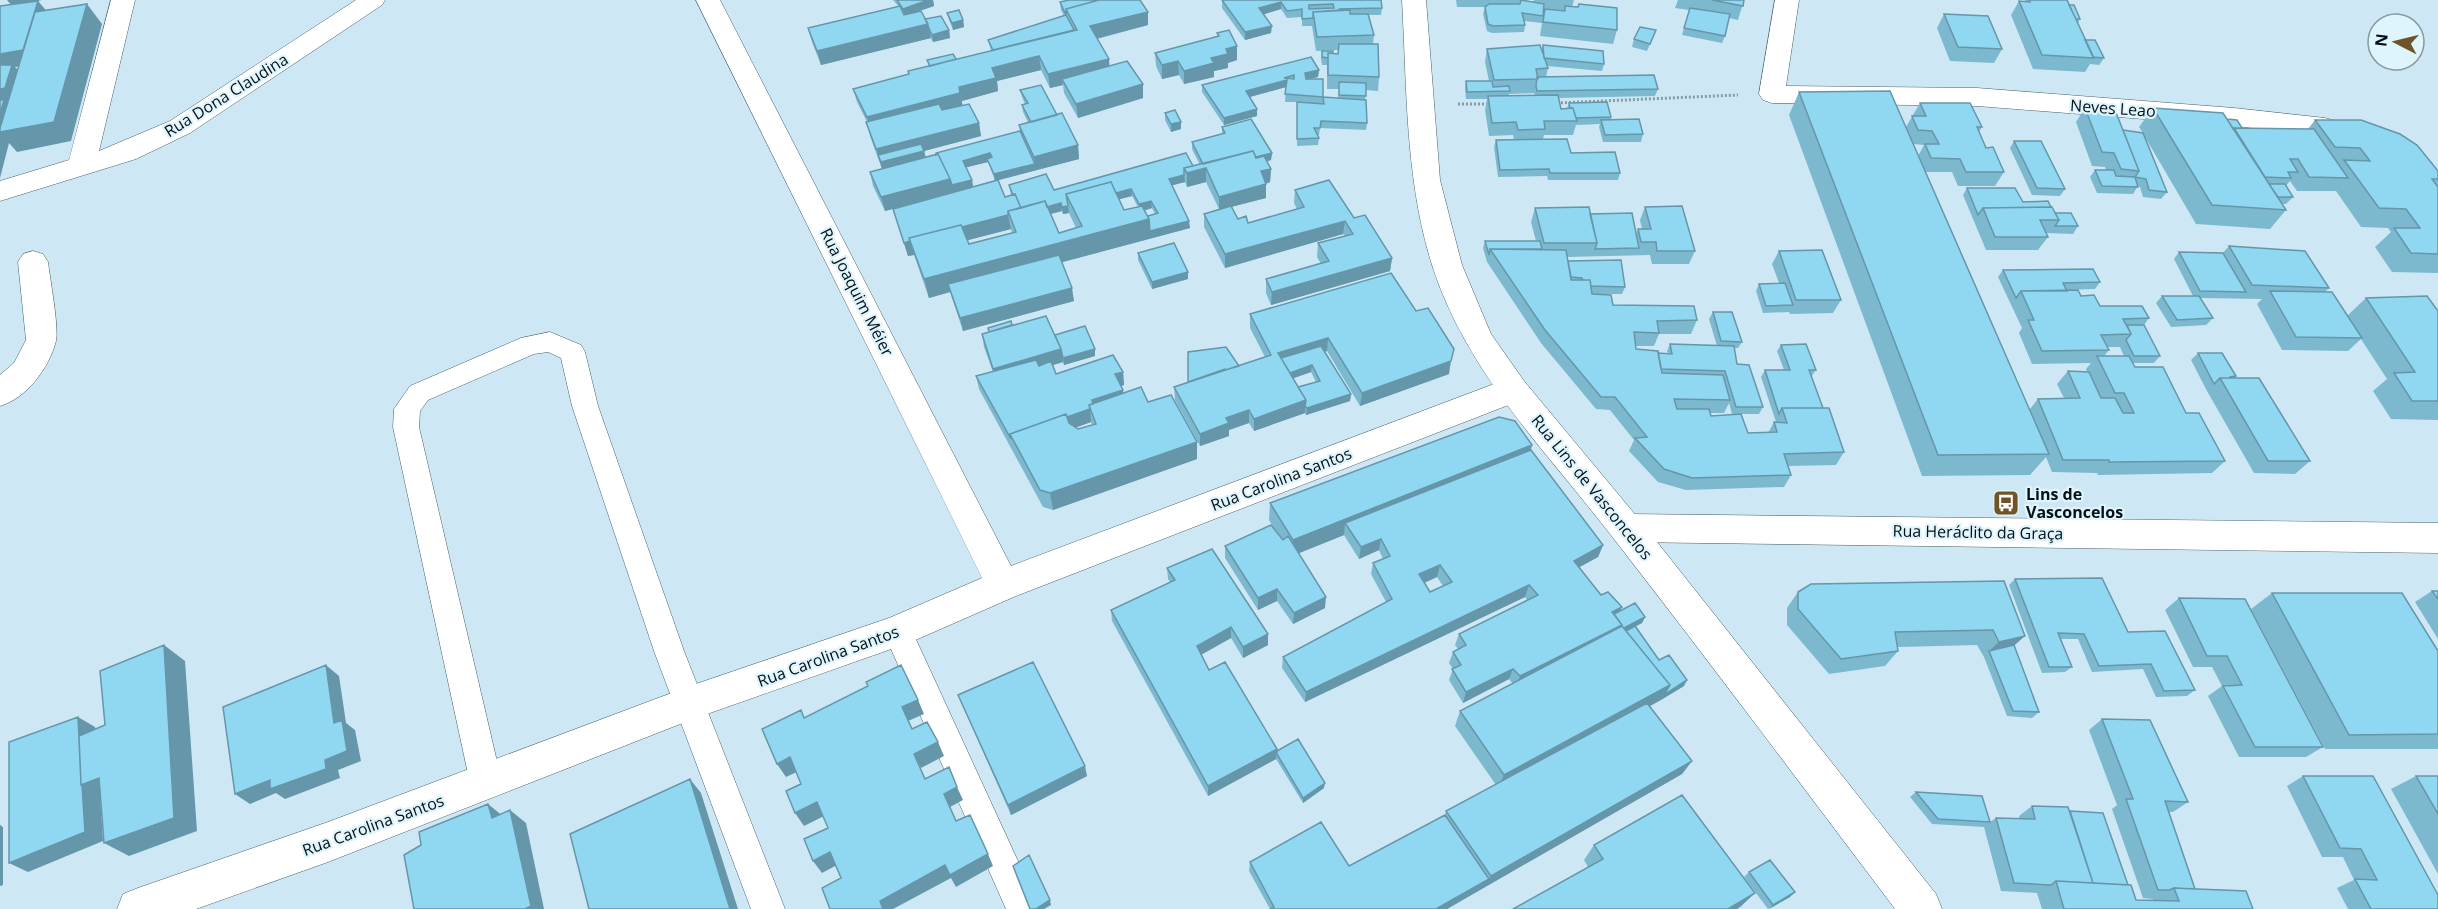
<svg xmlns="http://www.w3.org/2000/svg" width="2438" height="909" font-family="'Open Sans',sans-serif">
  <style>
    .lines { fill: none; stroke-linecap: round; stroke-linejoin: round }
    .lane-casing { stroke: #48606a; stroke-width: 1 }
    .street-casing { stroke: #48606a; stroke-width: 1 }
    .secondary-casing { stroke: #48606a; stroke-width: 1 }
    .path { stroke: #879ba5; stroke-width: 3; stroke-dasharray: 2 2; stroke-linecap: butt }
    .lane { fill: #fff; fill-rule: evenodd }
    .street { fill: #fff; fill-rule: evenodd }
    .secondary { fill: #fff; fill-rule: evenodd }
    .wall { fill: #7cb9cf; fill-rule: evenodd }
    .shaded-wall { fill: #6596a9 }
    .building { fill: #90d7f1; stroke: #6596a9; stroke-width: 1.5; fill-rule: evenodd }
    .labels { text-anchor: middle; stroke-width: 4.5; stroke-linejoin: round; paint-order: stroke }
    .street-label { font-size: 16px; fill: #071014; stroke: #def5fe }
    .poi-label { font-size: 16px; font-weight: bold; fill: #071014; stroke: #def5fe; text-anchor: start }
  </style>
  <rect width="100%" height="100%" fill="#cde8f4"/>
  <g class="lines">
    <defs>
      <path id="lane" d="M550,332L581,345L585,352L598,406L684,651L785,909H751L654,651L572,406L561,358L548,352L534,354L428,400L420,411L419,427L502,783L497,794L486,798L475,794L470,783L393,427L394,409L410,386L521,338Z
        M898,618L908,622L1040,909H1006L883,631L888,622Z"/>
      <path id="street" d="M111,0H135L99,151L170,121L356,0H385L382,5L190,133L136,159L0,201V181L69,160Z
        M696,0H720L1011,566L1502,381L1513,378L1524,381L1529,390L1524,399L1016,596L911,642L693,719L328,862L196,909H117L123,894L138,888L328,822L690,686L889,618L982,578Z
        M1775,0H1799L1786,86L1977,88L2234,108L2325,118L2364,129L2368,135L2364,141L2354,144L2325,136L2234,126L1977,106L1772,103L1763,100L1759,94Z
        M33,251L43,254L48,262C50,279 59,327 56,341C49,368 27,398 0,406V375L14,363L26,340L18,262L23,254Z
        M1626,514L2438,523V553L1626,542L1614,538L1609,528L1614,518Z"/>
      <path id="secondary" d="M1402,0H1426L1440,180L1462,265L1491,334L1524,381L1638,518L1936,894L1942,909H1895C1802,786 1709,661 1614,539C1547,452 1466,372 1432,265C1405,179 1407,89 1402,0Z"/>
    </defs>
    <use href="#lane" class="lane-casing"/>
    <use href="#street" class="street-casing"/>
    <use href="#secondary" class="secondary-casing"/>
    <path class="path" d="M1557,103L1738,95
      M1458,104H1490"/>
    <use href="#lane" class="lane"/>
    <use href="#street" class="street"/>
    <use href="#secondary" class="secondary"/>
  </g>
  <path class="wall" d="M893,0H933L934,6L917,12L925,19L949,30L950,38L933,42L930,37L931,38L821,65L812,42L808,28L898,6Z
    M1222,0L1286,1L1382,8L1381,15H1369L1374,35L1373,44L1379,77L1378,91L1366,90L1365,100L1367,123L1366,130L1320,128L1319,135H1317L1319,138L1318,145L1297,146V102H1285L1286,87L1250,97L1257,109V116L1224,125L1202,92V85L1319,70L1318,77L1309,79L1323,97L1338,98L1339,89H1327V65H1322L1321,59L1322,51L1338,54V50L1316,51L1312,26H1302V17L1287,18L1281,9L1263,14L1271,33L1245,40L1222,8Z
    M1456,0H1524L1533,2L1534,0H1574L1572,7L1617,30L1613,44L1540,36L1542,23L1524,21L1525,25L1524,32L1492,33L1487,31L1483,14L1485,7H1457Z
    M1678,0H1744L1738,20L1729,18L1725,36L1722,43L1682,35L1689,10L1675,8Z
    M2025,0H2067L2069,5L2080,19L2078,23L2085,40L2104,58L2099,65L2090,64L2085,72L2033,69L2011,15L2019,1H2025Z
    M1060,2L1148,12V25L1097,39L1109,66L1143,84V98L1078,118L1064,93L1063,85L1050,88L1041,70L997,81L998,91L962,101V105L979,123L981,136L924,151L925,157L1020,131L1019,125L1028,122L1023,112L1022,105L1025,104L1022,97L1020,90L1057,115L1078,145L1079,159L995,181L988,162L966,167L972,180L973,187L885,211L873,186L870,172L882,169L870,136L867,122L857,102L853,89L909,74L929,66L927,60L956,59L991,51L988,40L1064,16L1061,10Z
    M947,13L963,20L964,27L953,30L949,20Z
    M1944,14L2002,49L1994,63L1950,61L1937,28Z
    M1656,30L1647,51L1632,47L1634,39Z
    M1217,33L1237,46V60L1228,63V68L1214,71V77L1184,84L1179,75L1162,79L1156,66L1155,53L1217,37Z
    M1543,45L1604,64L1602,71L1547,66L1548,68L1546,77L1658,89L1655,96L1558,98L1561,109L1567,108L1569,103L1611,117V120L1643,134L1641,142H1603L1599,127L1600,124L1576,125L1573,135H1544L1543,139L1571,153L1620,173L1618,180H1548L1547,176L1498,177L1494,147L1496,140H1514L1513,135L1489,136L1485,110L1487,99H1466L1465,88L1466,81H1489L1485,62L1487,49L1542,50ZM1534,93L1535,95L1509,96V94Z
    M1799,92L1906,127L1920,103L1982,127L1979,132L1986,148L2004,172L1995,186H1958L1952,172H1925L2029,410L2038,399L2064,398L2057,384L2068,371L2087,372L2086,369L2091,363L2032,364L2019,333L2022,328L1998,277L2003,270L2100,282L2095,289L2066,290L2081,296L2100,306L2149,318L2144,325L2160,356L2154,363H2133L2135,367L2186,413L2225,461L2212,473L2098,475L2097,473L2052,472L2046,457L2030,475L1922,476L1789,115ZM1913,144L1924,145L1918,156ZM2107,347H2120L2124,356H2104L2109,350Z
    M2085,108L2123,130L2143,133L2139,127L2153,108L2227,119L2242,128L2308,129L2315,120L2438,171V273L2392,272L2375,247L2391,232L2388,228L2361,227L2336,191H2297L2290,181L2286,186L2293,197L2286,204H2282L2286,210L2270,229L2196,224L2145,137L2167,192L2161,199L2143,197L2140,187L2138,186L2133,194L2097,193L2090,177L2095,170H2106L2105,167L2092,166L2076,122Z
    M1165,113L1181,122V129L1171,132L1165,120Z
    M1222,127L1272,153L1271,160L1267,162L1271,169L1270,182L1266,184V198L1231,207L1238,219L1248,223L1297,209L1294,203L1295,190L1354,218L1392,258L1390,271L1271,305L1266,293V279L1321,264L1317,257L1318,243L1345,236L1343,234L1225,268L1204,227V214L1219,209L1206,182L1187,187L1185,182L1172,185L1190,228L1062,262L1074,301L963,331L950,292L929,298L914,255L908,256L893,209L1005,197L1011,195L1009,185L1054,190L1200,165L1192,149V142L1222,134ZM1132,196L1138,207L1124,210L1119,199ZM1152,208L1155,214L1148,216L1145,210ZM1062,211L1063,214L1069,213L1076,228L1059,233L1050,214ZM1011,229L1012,233L969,244L967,240Z
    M2014,141L2065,189L2060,196L2032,195L2010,148Z
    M1967,188L2023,202L2051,207L2055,213L2078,226L2073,234L2046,233L2048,237L2038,250H1986L1963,195Z
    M1645,207L1695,251L1689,264H1652L1650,255L1567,257L1568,261L1625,287L1622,294H1592L1613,305L1697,320L1691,334H1659L1654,346H1636V349L1658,353H1668L1667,351L1670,344L1717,346L1709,319L1713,312L1742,342L1738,348H1734L1737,364L1763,407L1759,414H1732L1729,403L1724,413H1710L1711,416L1748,433H1768L1774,422H1776L1761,377L1765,370H1784L1777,351L1781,345L1816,370L1811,377L1823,408L1844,452L1836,465L1788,466L1791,475L1784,487L1686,490L1658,482L1629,451L1634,440L1610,410L1596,409L1541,343L1487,262L1483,248L1485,241H1536L1531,222L1535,208L1590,214L1636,234L1638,229H1642L1640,220Z
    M2229,246L2329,288L2325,292L2347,316L2366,298L2438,311V420L2391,419L2373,391L2387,379L2361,339L2348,351L2282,350L2257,304L2262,299L2200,298L2213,318L2206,325L2171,327L2156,303L2162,296H2193L2174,259L2179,252L2223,253Z
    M1779,251L1841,300L1833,313L1790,314L1789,312L1763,313L1756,291L1759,284L1779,283L1772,264Z
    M1138,253L1188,272V279L1152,289L1138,260Z
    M1250,314L1449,374L1360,406L1327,351L1324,352L1351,394L1350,401L1306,415L1305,413L1254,431L1249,423L1229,430V436L1200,446L1175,400L1174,387L1265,357L1250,328ZM1311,372L1316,382L1298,387L1293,378Z
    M1012,325L1055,335L1095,349V356L1064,365L1063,362L1053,365L1056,374L1123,372L1124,385L1121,386L1123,390V393L1148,402L1197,459L1053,510L1043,507L979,389L976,376L993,372L984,347L982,334ZM1091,422L1092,425L1078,429L1076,427Z
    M2198,353L2236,376L2235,378L2310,461L2295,474L2254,473L2207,391L2191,360Z
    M1532,445L1531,450L1603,545L1598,557L1579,567L1601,595L1622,607L1619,612L1645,617L1642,623L1636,626L1659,660L1684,686L1650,706L1692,761L1682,774L1447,909H1270L1249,871L1250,862L1349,866L1445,815L1446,811L1496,785L1455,726L1460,711L1513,684L1509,679L1463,703L1449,680L1453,669L1449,663L1453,652L1458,649L1455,645L1459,634L1527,600L1525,597L1305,702L1282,668L1283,657L1386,602L1371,574L1373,563L1383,559L1379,550L1359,559L1344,535L1299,553L1325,608L1293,624L1277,601L1258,610L1225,558V546L1275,530L1269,520L1270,503ZM1437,577L1443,586L1430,592L1424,583Z
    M1167,568L1268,634V645L1243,658L1231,638L1201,655L1209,670L1277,749V751L1324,788L1303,803L1276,759L1208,796L1112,621L1111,610L1170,582L1168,579Z
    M2015,579L2128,632L2195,690L2187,696L2156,697L2143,669L2092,672L2078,639H2060L2072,667L2065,672L2042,673L2009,585Z
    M2004,581L2014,645L2039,712L2032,718L2007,716L1984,657L1977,645L1898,647V651L1885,666L1829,674L1787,625V608L1798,592Z
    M2432,591H2438V639L2415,602Z
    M2272,593L2438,651V749H2325L2251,609Z
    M2179,598L2323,747L2306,757H2239L2208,696L2222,686L2212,667H2193L2165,610Z
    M958,695L1087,776L1011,815Z
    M2102,719L2188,802L2173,812H2169L2195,889L2253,909H2042L2037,893L2001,891L1984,827L1932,824L1910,797L1916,792L1990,822L1996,818L2020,819L2019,816L2032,806L2070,811L2128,885L2136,900H2153V899L2143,898L2112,809L2117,805L2089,730Z
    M2303,776L2438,909H2348L2337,888L2354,880L2343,857H2322L2287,786Z
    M2416,776H2438V874L2391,789Z
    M1594,845L1755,893L1740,907L1588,867L1584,860Z
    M1749,872L1790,897L1768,909L1744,877Z"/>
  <path class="shaded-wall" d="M7,0H42L12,6Z
    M928,0H933L934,6L904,16L903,9Z
    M38,1L50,15L35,64L15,67L25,78L87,4L102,24L71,141L17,152L9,143L0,178V54Z
    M1281,2V9L1259,16V8Z
    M1148,12V25L1091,40L1090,26Z
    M963,20L964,27L953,30L952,23Z
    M928,24L931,38L821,65L817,51Z
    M1272,26L1271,33L1245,40V32Z
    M949,30L950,38L933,42L932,35Z
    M1237,46V60L1228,63V68L1214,71V77L1184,84V71L1211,58L1226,49Z
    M1039,56L1041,70L997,81L998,91L962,101L959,87L992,68Z
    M1109,59L1110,73L1062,79L1063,85L1050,88L1048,74Z
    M1178,61L1179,75L1162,79V65Z
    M1319,70L1318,77L1305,80V73Z
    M1287,80L1286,87L1246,98V91Z
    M1143,84V98L1078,118L1076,104Z
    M960,93L963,107L871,131L867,117Z
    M1257,109V116L1224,125V118Z
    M1181,122V129L1171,132V124Z
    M979,123L981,136L924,151L926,158L882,169L876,149Z
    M1078,145L1079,159L995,181L994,174L1035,164L1034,157Z
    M990,153L992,161L987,159L988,162L964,168L963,161Z
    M1272,153L1271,160L1240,168V161Z
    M1206,168V182L1187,187V173Z
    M1271,169L1270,182L1261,185V171Z
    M1184,175L1185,182L1170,186L1169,179Z
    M950,179L972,180L973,187L885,211L881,197Z
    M1266,184V198L1219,210V197Z
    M1131,189L1132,196L1075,211L1072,205Z
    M1151,201L1152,208L1140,212L1139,204Z
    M1061,203L1062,211L1024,221L1009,215Z
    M1068,206L1069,213L1063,214L1062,207Z
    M1008,215L1011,229L915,254L910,241Z
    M1149,219L1189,221L1190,228L951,292L948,284L950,292L929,298L924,279Z
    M1345,221L1343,234L1225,268V254Z
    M910,241L914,255L908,256L904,243Z
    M1392,258L1390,271L1271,305L1272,292Z
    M1188,272V279L1152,289V282Z
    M1072,288L1074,301L963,331L960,318Z
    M1328,338L1327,351L1281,365L1278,353Z
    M1061,349L1063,362L996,382L993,369Z
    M1095,349V356L1064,365L1063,358Z
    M1451,361L1449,374L1360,406L1362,393Z
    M1312,365L1311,372L1286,381L1287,374Z
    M1123,372L1124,385L1116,387L1115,374Z
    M1123,390L1124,403L1095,413L1092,400Z
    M1351,394L1350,401L1306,415L1307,408Z
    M1306,400L1305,413L1254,431V419Z
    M1090,409L1091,422L1018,449L1012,438Z
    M1249,410V423L1229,430V436L1200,446V434L1226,418Z
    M1197,442V459L1053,510L1050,493Z
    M1532,445L1527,462L1345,523L1344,535L1292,556L1293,540Z
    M1381,539L1379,550L1359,559L1361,547Z
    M1603,545L1598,557L1569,573L1574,561Z
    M1440,565L1437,577L1417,586L1419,574Z
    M1529,585L1525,597L1305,702L1306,692Z
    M1277,589V601L1258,610V598Z
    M1326,597L1325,608L1293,624L1294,613Z
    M1622,607L1616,618L1612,612Z
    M1645,617L1642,623L1516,687L1520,676L1622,625Z
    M1231,627V638L1197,657V646Z
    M1268,634V645L1243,658V647Z
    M2025,636L2008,651H1989L1999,642Z
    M164,645L185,661L197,831L129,856L104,843Z
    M326,665L339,676L346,723L355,730L361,761L338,770L340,778L285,799L276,793L250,804L235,794L270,780L334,723Z
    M1513,669L1509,679L1463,703L1466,692Z
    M1687,680L1684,686L1661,700L1498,788L1504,775L1670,685Z
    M918,700L924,714L908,721L902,707Z
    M78,717L95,727L99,779V778L106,799L100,796L103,841L28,872L9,863Z
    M938,742L944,756L921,768L914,754Z
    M1277,749L1276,759L1208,796V786Z
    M790,757L799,771L786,777L777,764Z
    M1692,761L1682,774L1447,909H1436L1489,879L1491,876Z
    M1085,766L1087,776L1011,815L1008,805Z
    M690,779L701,793L738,909H730Z
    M1325,783L1324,788L1303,803V798Z
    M957,787L963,800L950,807L944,794Z
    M817,802L826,815L804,826L795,813Z
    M488,804L504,817L492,818Z
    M510,810L526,823L544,909H525Z
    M0,825L3,827V885L0,886Z
    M830,852L839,864L822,873L813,861Z
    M988,854L993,866L956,887L951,878L893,909H883L880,901L945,865Z
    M1795,892L1790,897L1769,909L1773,905Z
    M1755,893L1740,907L1737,909H1728Z
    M1050,900L1051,905L1044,909H1036Z"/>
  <path class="building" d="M897,0H928L903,9Z
    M1069,0H1099L1066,9V15L1060,2Z
    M1099,0H1140L1148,12L1090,26L1109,59L1048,74L1039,56L992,68L996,78L959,87L960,93L867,117L853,89L909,74L908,71L1077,30L1066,9Z
    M1222,0H1381L1382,8L1340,9L1341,10L1313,12V18L1302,19V9L1287,11L1281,2L1259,8L1272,26L1245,32ZM1333,4L1334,8L1309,9V5Z
    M1521,0L1544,4L1543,16L1522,13L1525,25L1493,26L1488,24L1485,7L1489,4H1520Z
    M1712,0H1744L1743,6Z
    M2029,0H2067L2094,58L2042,55L2019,1L2030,2Z
    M38,1L23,50L0,54V6Z
    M87,4L54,122L0,132V128L35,12Z
    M1579,4L1617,8V30L1543,22L1545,9L1565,11V6L1578,7Z
    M2069,5H2074L2080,19H2076Z
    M900,6L904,15L921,11L928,24L817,51L808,28Z
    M1690,8L1730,14L1725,36L1684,28Z
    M959,10L963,20L952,23L947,13Z
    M1350,10V14H1368L1374,35L1317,37L1313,12Z
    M1944,14L1988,16L2002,49L1958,47Z
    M1066,15L1074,30L993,50L988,40Z
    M941,16L949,30L932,35L925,19Z
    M1640,27L1656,30L1650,44L1634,39Z
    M1229,30L1237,46L1226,49L1228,54L1211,58L1214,63L1184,71L1178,61L1162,65L1155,53L1219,36L1217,33Z
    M2085,40H2095L2104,58L2093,57Z
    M1339,44H1378L1379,77L1328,75V53L1338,54Z
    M1540,45L1548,68L1536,69L1538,79L1494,80L1487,49Z
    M1543,45L1603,51L1604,64L1544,58Z
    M1322,51H1333V53H1328V58L1322,57Z
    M953,54L956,59L930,66L927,60Z
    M1311,57L1319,70L1305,73L1306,79H1323V97L1285,94L1287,80L1246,91L1257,109L1224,118L1202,85ZM1294,75V79L1284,78Z
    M1127,61L1143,84L1076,104L1062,79Z
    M0,65H12L5,88L0,89Z
    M1654,75L1658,89L1537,91L1536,86L1537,77Z
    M1466,81H1492L1493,87L1509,86L1510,91L1467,92Z
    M1339,82L1366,83V96L1339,95Z
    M1041,85L1057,115L1031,122L1022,105L1028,103L1020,90Z
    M1890,91L2049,454L1938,455L1799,92Z
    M1558,95L1561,109L1573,108L1577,121H1544L1545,129L1518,130L1516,122L1492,123L1488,96Z
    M1323,97L1366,100L1367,123L1321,121L1320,128H1314L1319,138L1297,139V102L1324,104Z
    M0,100H4L0,114Z
    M1607,102L1611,117L1576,118L1573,108H1570L1569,103Z
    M1920,103H1970L1982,127H1977L1986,148L1993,147L2004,172H1966L1960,159L1931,158L1925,144H1939L1932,131L1918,130L1912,116H1926Z
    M939,104L942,110L969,104L979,123L876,149L866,122Z
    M2085,108L2115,110L2139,171L2121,169L2114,153L2102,152Z
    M2153,108L2223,113L2286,210L2212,205Z
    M1175,110L1181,122L1171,124L1165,113Z
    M1062,113L1078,145L1034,157L1019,125Z
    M1251,119L1272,153L1256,157L1253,151L1203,164L1192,142L1225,133L1222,127Z
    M1639,119L1643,134L1605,135L1601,120Z
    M2227,119L2237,120L2242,128L2233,129Z
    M2315,120H2361L2400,134L2417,145L2438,171V179H2432L2438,187V254L2411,253L2394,228H2420L2406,209L2379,208L2344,160L2370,161L2360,148L2335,147Z
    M2234,128L2314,129L2348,178L2309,177L2298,159H2290L2298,172H2288L2291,178L2265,177Z
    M2123,130L2143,133L2167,192L2149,190L2146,179L2135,177L2139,171Z
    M1020,131L1035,164L994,174L987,159L992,157L990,153L963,161L972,180L952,185L950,179L938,154L936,155V153Z
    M1567,139L1571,153L1615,152L1620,173H1550L1549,169L1500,170L1496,140Z
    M2014,141H2041L2065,189L2037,188Z
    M921,144L924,151L881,162L878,155Z
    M1253,151L1256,158L1264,156L1271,169L1261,171L1266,184L1219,197L1206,168L1187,173L1184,168Z
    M1186,153L1193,166L1184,168V175L1169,179L1189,221L1150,231L1149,219L1148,216L1158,213L1151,201L1139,204L1131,189L1116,193L1111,182L1066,194L1068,206L1062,207L1061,203L1047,207L1045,201L1021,208L1015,194L1013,195L1009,185L1046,174L1054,190Z
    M938,154L950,179L881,197L870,172Z
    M2095,170H2114L2116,176L2135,177L2138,187L2102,186Z
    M998,180L1005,197L1015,194L1021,208L1008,211V215L962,227L961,225L909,238L910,241L904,243L893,209Z
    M1329,180L1354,218L1365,215L1392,258L1272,292L1266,279L1329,261L1318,243L1353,234L1345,221L1225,254L1204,214L1231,206L1238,219L1246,216L1248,223L1304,207L1295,190Z
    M1111,182L1124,210L1142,206L1149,219L924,279L909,238L961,225L969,244L1016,232L1008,211L1045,201L1059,233L1082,226L1066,194Z
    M2269,184H2285L2293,197H2278Z
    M1967,188H2015L2023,202L2048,201L2051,207L1983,208L1978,215Z
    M1682,206L1695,251H1657L1656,242H1641L1638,229H1651L1645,207Z
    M1589,207L1597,243H1544L1535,208Z
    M2052,207L2059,220H2040L2048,237H1995L1983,208Z
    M1632,213L1639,248L1595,249L1597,243L1590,214Z
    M2055,213H2071L2078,226H2055L2059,220Z
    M1485,241H1540L1542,249H1490L1489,255Z
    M1174,243L1188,272L1152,282L1138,253Z
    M2229,246L2305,251L2329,288L2252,285Z
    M1490,249L1566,250L1571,280H1590L1592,294L1611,295L1613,305L1694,306L1697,320L1657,321L1659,333L1634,332L1636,349L1658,351L1662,373L1723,375L1730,400L1674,399L1677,409H1709L1711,416L1741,414L1748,433L1777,432L1774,422L1787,423L1782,408H1829L1844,452L1784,454L1791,475L1692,478L1664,469L1635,438L1647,437L1615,397H1601L1545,330Z
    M1822,250L1841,300H1796L1779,251Z
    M2179,252L2223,253L2246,292L2200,291Z
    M1059,255L1072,288L960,318L948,284Z
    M1621,260L1625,287L1591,286L1590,280H1583L1582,278L1571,277L1568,261Z
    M2093,269L2100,282L2063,283L2067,291H2021L2016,298L2003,270Z
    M1391,273L1416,311L1428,308L1454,349L1451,361L1362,393L1328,338L1278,353L1306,400L1254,419L1249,410L1226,418L1229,423L1200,434L1174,387L1271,355L1250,314Z
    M1785,283L1793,305L1766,306L1759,284Z
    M2078,290L2081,296L2094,295L2100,306H2142L2149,318L2123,319L2131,334L2101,335L2109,350L2042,351L2028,320H2034L2021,291Z
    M2270,291L2332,292L2362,338L2296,337Z
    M2162,296H2199L2213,318L2177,320Z
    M2427,296L2438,311V401H2412L2394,373L2415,372L2366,298Z
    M1713,312H1732L1742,342L1721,341Z
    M1046,316L1061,349L993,369L982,334Z
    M1011,321L1012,325L989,332L988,328Z
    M2127,325H2144L2160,356H2134L2126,340L2131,334Z
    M1085,326L1095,349L1063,358L1061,349L1055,335Z
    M1670,344L1734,346L1737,364L1749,365L1763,407H1736L1725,371L1661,369L1658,353L1672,354Z
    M1806,344L1816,370H1809L1823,408H1782L1779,414L1765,370H1790L1781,345Z
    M1321,346L1351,394L1307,408L1305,406L1306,400L1298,387L1320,381L1312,365L1290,373L1281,358Z
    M1226,347L1239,366L1225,370V369L1188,382V352Z
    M2198,353H2222L2236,376L2230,377V378H2220L2214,384Z
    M1113,355L1123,372L1115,374L1123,390L1092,400L1093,404L1089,405L1090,409L1067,417L1066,414L1010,434L1011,439L976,376L1036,360L1039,366L1051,361L1056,374Z
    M2097,356H2129L2135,367H2163L2186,413H2199L2225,461L2109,462V460H2063L2038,399L2080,398L2068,371L2089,372L2101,398H2115L2123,413H2134L2124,393H2115Z
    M2220,378H2259L2310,461H2268Z
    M1141,387L1148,402L1171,395L1197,442L1050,493L1040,490L1010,434L1066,414L1069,423L1078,429L1096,424L1089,405Z
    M1499,417L1515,421L1532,445L1293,540L1270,503Z
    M1531,450L1603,545L1574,561L1601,595L1608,592L1622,607L1612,612L1622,625L1520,676L1513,669L1466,692L1452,669L1461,665L1453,652L1466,645L1459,634L1538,595L1529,585L1306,692L1283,657L1392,599L1373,563L1390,556L1381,539L1361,547L1345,523ZM1440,565L1452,582L1430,592L1419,574Z
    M1271,525L1283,540L1288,536L1326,597L1294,613L1277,589L1258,598L1225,546Z
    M1212,549L1268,634L1243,647L1231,627L1197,646L1209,670L1225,662L1277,749L1208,786L1111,610L1175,580L1167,568Z
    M2102,578L2128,632L2165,631L2195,690L2164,691L2151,664L2099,666L2084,634L2058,633L2072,667H2049L2015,579Z
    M2004,581L2025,636L1999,642L1993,630L1895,632L1898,651L1841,659L1798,609V592L1811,584Z
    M2432,591H2438V599Z
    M2272,593H2402L2438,651V734L2349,735Z
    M2179,598L2245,599L2323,747H2255L2223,686L2242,685L2227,656H2207Z
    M1635,603L1645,617L1624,628L1621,626L1622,625L1614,614Z
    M1622,626L1670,685L1504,775L1460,711Z
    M1635,626L1659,660L1669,655L1687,680L1664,695L1670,685L1626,631Z
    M164,645L174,818L104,843L99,778L81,785L79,736L105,725L100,671Z
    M2014,645L2039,712L2013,711L1989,651Z
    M1033,662L1085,766L1008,805L958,695Z
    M326,665L334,723L342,720L347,751L325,760L326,769L270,789V780L235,794L223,707Z
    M901,665L918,700L902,707L912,729L927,722L938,742L914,754L925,779L949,767L957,787L944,794L956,821L970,815L988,854L950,875L945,865L880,901L883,909H830L822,888L841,878L830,852L813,861L804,839L828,828L817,802L795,813L786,791L801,784L790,757L777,764L762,729L801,710L804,718L868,686L866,682Z
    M1647,703L1692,761L1491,876L1446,811Z
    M78,717L81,785H82L85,832L9,863V742Z
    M2102,719L2150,720L2188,802L2165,801L2195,889L2174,888L2169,890H2158L2126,799H2133Z
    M1298,739L1325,783L1303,798L1277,754V751Z
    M2303,776H2373L2438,895V909H2371L2355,879L2377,880L2361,849L2340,848Z
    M2416,776H2438V814Z
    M690,779L730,909H589L570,834Z
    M1916,792L1982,796L1990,822L1938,819Z
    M1682,795L1755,893L1728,909H1513L1603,859L1594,845Z
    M488,804L492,818L510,810L531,906L525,909H414L404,855L421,845L419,832Z
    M2032,806L2068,807L2093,883L2056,881L2051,885L2014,883L1996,818L2035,819Z
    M2070,811L2103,813L2128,885L2093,883Z
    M1445,815L1489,879L1436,909H1270L1274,907L1250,862L1321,822L1349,866Z
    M1029,855L1050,900L1036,909H1030L1013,866Z
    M1770,860L1795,892L1773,905L1749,872Z
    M2056,881L2131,885L2136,900L2179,901L2174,888L2246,891L2253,909H2064Z"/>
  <defs>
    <symbol id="bus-square" viewBox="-11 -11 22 22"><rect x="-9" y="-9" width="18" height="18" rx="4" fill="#715328" stroke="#def5fe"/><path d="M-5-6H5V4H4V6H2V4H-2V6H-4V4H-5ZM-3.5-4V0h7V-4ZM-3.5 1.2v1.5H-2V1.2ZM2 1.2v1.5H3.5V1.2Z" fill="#fff"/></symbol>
  </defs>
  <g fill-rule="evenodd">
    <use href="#bus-square" x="1991" y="488" width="30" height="30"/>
  </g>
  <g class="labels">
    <g class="street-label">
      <text transform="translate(226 95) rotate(-32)" y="6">Rua Dona Claudina</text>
      <text transform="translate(2113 108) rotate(4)" y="6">Neves Leao</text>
      <text transform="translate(857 292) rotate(63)" y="6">Rua Joaquim Méier</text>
      <text transform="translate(1281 479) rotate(-21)" y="6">Rua Carolina Santos</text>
      <text transform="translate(1592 487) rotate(51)" y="6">Rua Lins de Vasconcelos</text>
      <text transform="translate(1978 532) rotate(1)" y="6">Rua Heráclito da Graça</text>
      <text transform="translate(828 656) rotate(-20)" y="6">Rua Carolina Santos</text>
      <text transform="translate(373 825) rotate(-20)" y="6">Rua Carolina Santos</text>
    </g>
    <g class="poi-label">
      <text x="2026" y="500">Lins de<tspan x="2026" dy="18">Vasconcelos</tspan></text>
    </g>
  </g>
  <g transform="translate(2396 42) rotate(277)"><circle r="28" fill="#def5fe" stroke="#8899a0" stroke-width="1.5"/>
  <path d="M0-4.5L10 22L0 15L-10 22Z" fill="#715328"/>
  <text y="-9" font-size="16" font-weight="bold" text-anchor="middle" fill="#071014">N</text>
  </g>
</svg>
